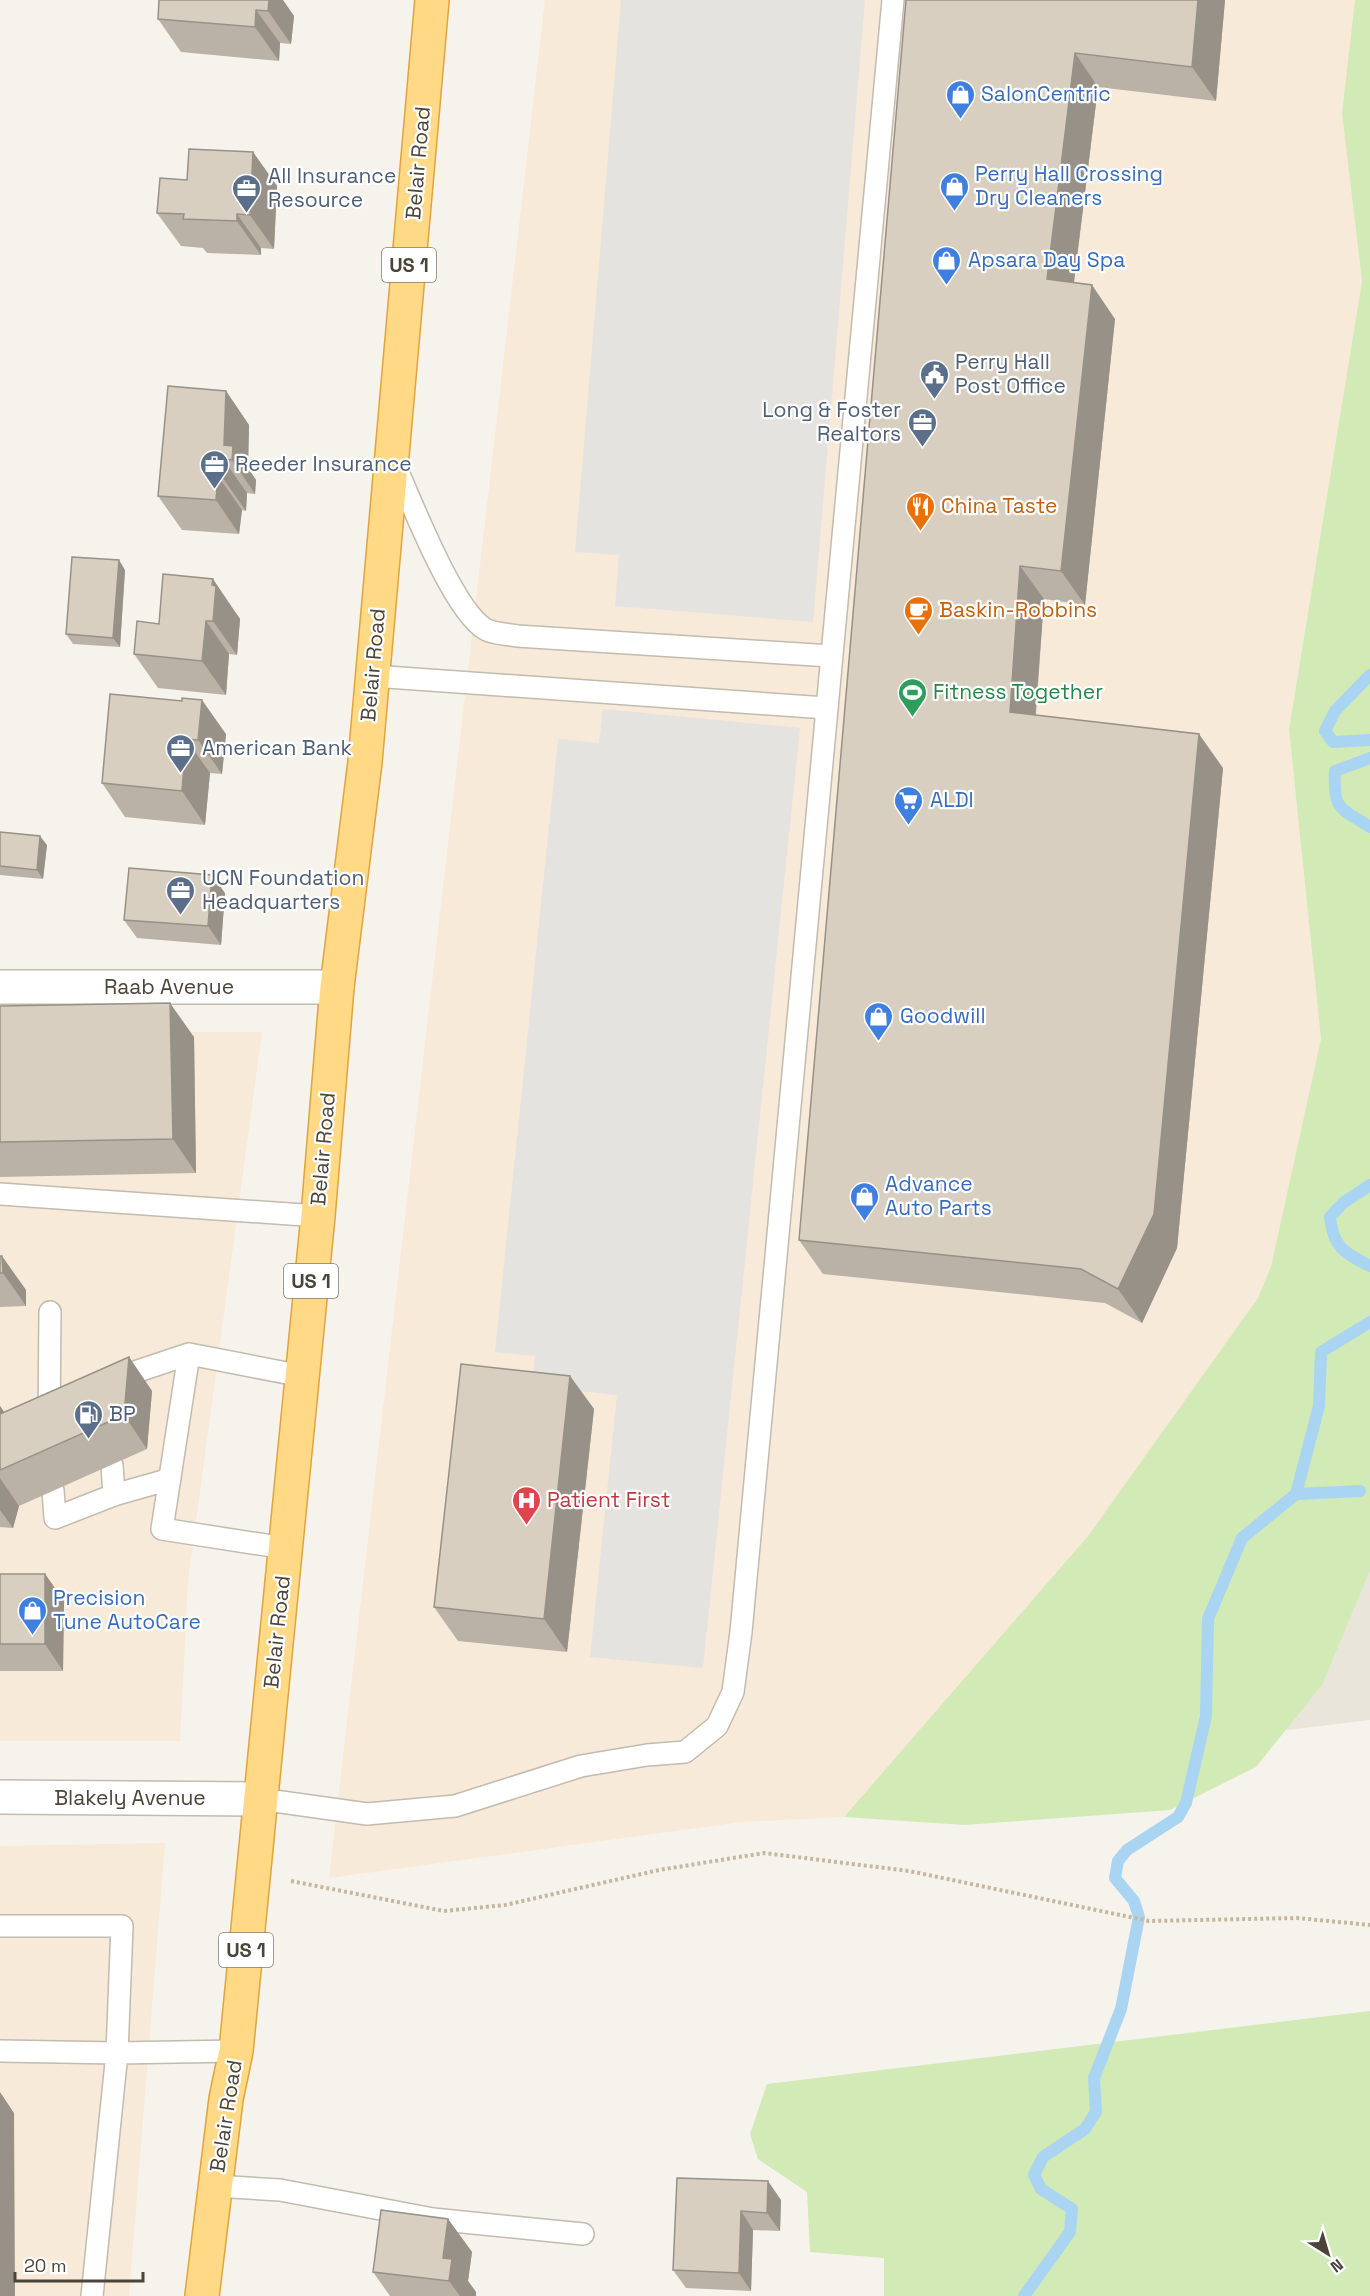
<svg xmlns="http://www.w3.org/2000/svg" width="1370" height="2296" font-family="'Space Grotesk',sans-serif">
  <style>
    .residential { fill: #eae5da }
    .commercial { fill: #f7ead8 }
    .green { fill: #d2eab5 }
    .parking { fill: #e5e3e0 }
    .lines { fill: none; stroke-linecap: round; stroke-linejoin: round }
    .stream { stroke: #a9d4f2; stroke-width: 12 }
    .service-casing { stroke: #c2bbae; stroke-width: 24 }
    .minor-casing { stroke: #c2bbae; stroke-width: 36 }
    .trunk-casing { stroke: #e0a43c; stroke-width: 36 }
    .path { stroke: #c4b79f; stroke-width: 4; stroke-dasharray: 3 3; stroke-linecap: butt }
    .service { stroke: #fff; stroke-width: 21 }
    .minor { stroke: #fff; stroke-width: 33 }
    .trunk { stroke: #ffd985; stroke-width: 33 }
    .wall { fill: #bab2a6 }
    .shaded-wall { fill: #979187 }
    .building { fill: #d8cfc1; stroke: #979187; stroke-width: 1.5 }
    .labels { text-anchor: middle; stroke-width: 4.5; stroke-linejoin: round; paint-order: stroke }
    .shield { fill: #fff; stroke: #817c74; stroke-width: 1.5 }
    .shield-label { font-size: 20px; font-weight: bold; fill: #4b4439 }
    .shop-label { font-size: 21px; fill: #366cbe; stroke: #fff; text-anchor: start }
    .street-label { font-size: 21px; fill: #4b4439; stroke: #fff }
    .service-label { font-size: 21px; fill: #4e5e75; stroke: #fff; text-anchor: start }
    .food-label { font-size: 21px; fill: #c56008; stroke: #fff; text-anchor: start }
    .leisure-label { font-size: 21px; fill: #27864d; stroke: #fff; text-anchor: start }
    .health-label { font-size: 21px; fill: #be3a42; stroke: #fff; text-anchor: start }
  </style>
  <rect width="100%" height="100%" fill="#f6f3ec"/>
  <path class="residential" d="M1370,1447V1720L1280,1731Z"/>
  <path class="commercial" d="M545,0H1355L1342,113L1362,281L1289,728L1321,1039L1268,1284L1088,1536L844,1817L742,1822L329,1878Z
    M0,1032H262L188,1581L180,1741H0Z
    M165,1843L129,2296H0V1846Z"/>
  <path class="green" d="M1355,0H1370V1570L1322,1685L1256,1767L1170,1810L965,1825L844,1817L1088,1536L1258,1298L1271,1267L1321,1039L1289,729L1362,281L1342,113Z
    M1370,2011V2296H884V2258L810,2252L807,2192L758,2159L750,2134L767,2084Z"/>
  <path class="parking" d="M621,0H865L813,622L615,606L619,555L575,552Z
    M603,709L800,728L703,1668L590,1657L617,1395L532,1386L535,1356L495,1352L558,739L599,743Z"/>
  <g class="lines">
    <path class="stream" d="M1370,675L1335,711L1325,731L1333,742L1370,740
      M1370,758L1335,771C1333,810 1339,807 1370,827
      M1370,1185L1343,1203L1330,1217C1333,1247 1344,1253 1370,1266
      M1296,1494L1360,1491
      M1024,2296L1070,2232L1072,2209L1041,2189L1034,2175L1043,2157L1085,2129L1096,2112L1094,2078L1121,2009L1139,1917L1134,1901L1115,1878L1118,1861L1127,1850L1178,1817L1186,1803L1206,1716L1208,1619L1242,1538L1296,1494L1319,1406L1321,1352L1370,1322"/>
    <defs>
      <path id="service" d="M395,465C411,501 453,610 485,629C493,634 508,634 517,636L831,656
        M373,676L826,708
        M0,1194L318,1216
        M111,1380L189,1354
        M49,1420L50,1312
        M112,1465L114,1495
        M53,1490L55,1518L114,1495L170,1479
        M285,1548L162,1529L189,1354L302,1376
        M260,1799L367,1814L455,1806L581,1766L647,1755L685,1752L717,1726L733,1692L741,1632L893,0
        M0,1926H122L117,2053L92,2296
        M0,2051L117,2053L236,2051
        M215,2186L280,2190L433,2219L583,2234"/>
      <path id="minor" d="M0,987H337
        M0,1797L260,1799"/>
      <path id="trunk" d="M202,2296L226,2099L236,2051L318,1216L337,987L365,762L432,0"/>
    </defs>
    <use href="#service" class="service-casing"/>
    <use href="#minor" class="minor-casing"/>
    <use href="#trunk" class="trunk-casing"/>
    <path class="path" d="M291,1881L444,1911L505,1905L659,1870L764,1853L909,1871L1149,1921L1297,1918L1370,1925"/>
    <use href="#service" class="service"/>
    <use href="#minor" class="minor"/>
    <use href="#trunk" class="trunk"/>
  </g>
  <path class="wall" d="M906,0H1225L1216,101L1098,87L1074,283L1115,319L1085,605L1044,599L1036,715L1223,768L1177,1248L1142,1323L1105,1303L823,1274L799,1240Z
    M283,1L294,16L291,44L280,43L279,61L181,52L158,19Z
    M253,152L277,186L274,249L261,248V255L207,253L203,248L181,246L157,213L187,180Z
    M226,391L249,425L248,468L256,480L255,494L247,493L246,511L242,510L239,534L182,530L158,496Z
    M125,570L120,647L73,644L66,634Z
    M236,613L240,619L237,655L229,654L226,695L158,688L134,654L159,624Z
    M110,694L226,734L222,774L210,773L205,825L125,817L102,783Z
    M0,832L47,845L43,879L0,875Z
    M225,893L221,945L137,938L124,920Z
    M0,1006L194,1037L196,1173L0,1177Z
    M0,1256L26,1290V1306L0,1307Z
    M129,1357L152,1391L147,1449L19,1506L13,1528L0,1527V1406L4,1412Z
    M570,1376L594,1409L567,1652L458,1641L434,1607Z
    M0,1574H45L64,1601L63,1671H0Z
    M677,2178L781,2200L780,2231L753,2230L751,2291L686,2288L673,2270Z
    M448,2219L472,2252L468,2281L476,2292V2296H390L373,2272Z"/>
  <path class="shaded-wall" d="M269,0H283L294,16L291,44L268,11Z
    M1198,0H1225L1216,101L1192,67Z
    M256,10L280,43L279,61L255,27Z
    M1075,53L1098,87L1070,313L1047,279Z
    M253,152L277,186L274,249L250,215Z
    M237,214L261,248V255L237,221Z
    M1092,285L1115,319L1085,605L1061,571Z
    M226,391L249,425L248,468L256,480L255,494L232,460L224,445Z
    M223,459L247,493L246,511L222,477Z
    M218,476L242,510L239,534L216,500Z
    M119,560L125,570L120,647L113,638Z
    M1020,566L1044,599L1033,746L1010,712Z
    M213,579L240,619L237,655L213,621Z
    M206,621L229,654L226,695L202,661Z
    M202,700L226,734L222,774L198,740Z
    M1199,734L1223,768L1177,1248L1142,1323L1118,1289Z
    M186,739L210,773L205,825L182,791Z
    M40,836L47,845L43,879L37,870Z
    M212,875L225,893L221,945L208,926Z
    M170,1003L194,1037L196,1173L173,1139Z
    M2,1256L26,1290V1306L3,1273Z
    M129,1357L152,1391L147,1449L124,1415Z
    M570,1376L594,1409L567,1652L544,1619Z
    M0,1406L22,1438L0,1419Z
    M0,1478L19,1506L13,1528L0,1510Z
    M45,1574L64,1601L63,1671L45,1644Z
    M0,2092L14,2113L15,2296H0Z
    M768,2181L781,2200L780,2231L767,2213Z
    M741,2211L753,2230L751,2291L739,2273Z
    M448,2219L472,2252L468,2281L476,2292V2296H460L449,2281L443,2258Z"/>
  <path class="building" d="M159,0H269L268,11L256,10L255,27L158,19Z
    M906,0H1198L1192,67L1075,53L1047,279L1092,285L1061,571L1020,566L1010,712L1199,734L1154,1214L1118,1289L1081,1269L799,1240Z
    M189,149L253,152L250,215L237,214V221L183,219L184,214L157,213L160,178L187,180Z
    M168,386L226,391L224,445L233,446L232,460L223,459L222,477L218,476L216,500L158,496Z
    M72,557L119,560L113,638L66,634Z
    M163,574L213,579L212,585L216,586L213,621H206L202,661L134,654L137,621L159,624Z
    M110,694L182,701V698L202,700L198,740L186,739L182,791L102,783Z
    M0,832L40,836L37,870L0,866Z
    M129,868L212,875L208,926L124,920Z
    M170,1003L173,1139L0,1142V1006Z
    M0,1256H2L3,1273H0Z
    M129,1357L124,1415L0,1470V1414Z
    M461,1364L570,1376L544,1619L434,1607Z
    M0,1574H45V1644H0Z
    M677,2178L768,2181L767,2213L741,2211L739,2273L673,2270Z
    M381,2210L448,2219L443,2258L452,2259L449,2281L373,2272Z"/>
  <defs>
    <symbol id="shop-pin" viewBox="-11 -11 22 30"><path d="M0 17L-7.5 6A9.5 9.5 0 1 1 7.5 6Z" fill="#3f7fe0" stroke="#fff"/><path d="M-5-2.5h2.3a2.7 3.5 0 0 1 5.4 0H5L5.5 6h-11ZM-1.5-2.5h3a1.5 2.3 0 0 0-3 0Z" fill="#fff"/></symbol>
    <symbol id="office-pin" viewBox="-11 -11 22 30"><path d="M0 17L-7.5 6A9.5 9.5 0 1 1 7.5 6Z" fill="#5c6f8a" stroke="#fff"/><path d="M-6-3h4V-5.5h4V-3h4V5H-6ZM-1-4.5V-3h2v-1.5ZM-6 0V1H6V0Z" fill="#fff"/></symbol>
    <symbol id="civic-pin" viewBox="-11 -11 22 30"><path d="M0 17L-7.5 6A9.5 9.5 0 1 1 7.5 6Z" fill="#5c6f8a" stroke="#fff"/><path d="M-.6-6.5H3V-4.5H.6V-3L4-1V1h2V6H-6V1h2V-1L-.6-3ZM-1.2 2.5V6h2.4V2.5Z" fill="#fff"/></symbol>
    <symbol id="restaurant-pin" viewBox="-11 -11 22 30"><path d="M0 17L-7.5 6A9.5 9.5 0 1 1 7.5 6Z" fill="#e8710a" stroke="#fff"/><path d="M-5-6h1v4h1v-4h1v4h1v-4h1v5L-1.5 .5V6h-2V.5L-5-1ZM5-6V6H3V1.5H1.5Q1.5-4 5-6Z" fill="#fff"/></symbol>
    <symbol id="cafe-pin" viewBox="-11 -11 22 30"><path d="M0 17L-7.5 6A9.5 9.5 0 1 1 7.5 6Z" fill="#e8710a" stroke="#fff"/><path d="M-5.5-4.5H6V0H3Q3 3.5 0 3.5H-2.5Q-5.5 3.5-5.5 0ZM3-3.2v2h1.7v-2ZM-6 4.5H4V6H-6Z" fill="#fff"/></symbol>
    <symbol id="stadium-pin" viewBox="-11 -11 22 30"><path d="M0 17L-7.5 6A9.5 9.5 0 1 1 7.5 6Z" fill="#2e9e5b" stroke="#fff"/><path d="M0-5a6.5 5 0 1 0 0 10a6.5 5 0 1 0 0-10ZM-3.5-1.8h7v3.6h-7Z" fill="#fff"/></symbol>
    <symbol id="supermarket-pin" viewBox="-11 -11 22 30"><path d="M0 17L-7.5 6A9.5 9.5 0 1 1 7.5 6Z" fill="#3f7fe0" stroke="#fff"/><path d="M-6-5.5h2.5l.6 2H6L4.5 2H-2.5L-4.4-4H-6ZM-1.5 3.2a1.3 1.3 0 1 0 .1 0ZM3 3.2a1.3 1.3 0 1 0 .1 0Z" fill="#fff"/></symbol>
    <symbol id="fuel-pin" viewBox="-11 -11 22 30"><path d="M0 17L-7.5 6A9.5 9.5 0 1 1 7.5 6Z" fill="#5c6f8a" stroke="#fff"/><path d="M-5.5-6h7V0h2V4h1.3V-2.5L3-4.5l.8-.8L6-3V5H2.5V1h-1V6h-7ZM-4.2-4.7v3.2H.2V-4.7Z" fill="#fff"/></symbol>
    <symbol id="hospital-pin" viewBox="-11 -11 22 30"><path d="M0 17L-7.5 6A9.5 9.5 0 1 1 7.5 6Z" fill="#e0444e" stroke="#fff"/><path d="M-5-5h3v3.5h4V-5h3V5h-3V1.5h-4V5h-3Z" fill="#fff"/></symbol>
  </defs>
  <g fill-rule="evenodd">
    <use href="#shop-pin" x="944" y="78" width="33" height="45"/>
    <use href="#shop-pin" x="938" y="170" width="33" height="45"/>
    <use href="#office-pin" x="230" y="172" width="33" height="45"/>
    <use href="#shop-pin" x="930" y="244" width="33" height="45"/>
    <use href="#civic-pin" x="918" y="358" width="33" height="45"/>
    <use href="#office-pin" x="906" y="406" width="33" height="45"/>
    <use href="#office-pin" x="198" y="448" width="33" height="45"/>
    <use href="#restaurant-pin" x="904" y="490" width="33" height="45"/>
    <use href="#cafe-pin" x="902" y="594" width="33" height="45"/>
    <use href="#stadium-pin" x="896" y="676" width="33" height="45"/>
    <use href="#office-pin" x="164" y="732" width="33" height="45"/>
    <use href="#supermarket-pin" x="892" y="784" width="33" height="45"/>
    <use href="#office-pin" x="164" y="874" width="33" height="45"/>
    <use href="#shop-pin" x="862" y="1000" width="33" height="45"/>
    <use href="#shop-pin" x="848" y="1180" width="33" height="45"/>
    <use href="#fuel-pin" x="72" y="1398" width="33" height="45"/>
    <use href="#hospital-pin" x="510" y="1484" width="33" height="45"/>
    <use href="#shop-pin" x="16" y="1594" width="33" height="45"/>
  </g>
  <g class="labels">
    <g class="shield">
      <rect x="382" y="248" width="54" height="34" rx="4.5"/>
      <rect x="284" y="1264" width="54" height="34" rx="4.5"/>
      <rect x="219" y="1933" width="54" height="34" rx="4.5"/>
    </g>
    <g class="shield-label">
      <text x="409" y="272">US 1</text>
      <text x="311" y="1288">US 1</text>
      <text x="246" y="1957">US 1</text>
    </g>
    <g class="shop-label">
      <text x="981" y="101">SalonCentric</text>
      <text x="975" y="181">Perry Hall Crossing<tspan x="975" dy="24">Dry Cleaners</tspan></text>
      <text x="968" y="267">Apsara Day Spa</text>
      <text x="930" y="807">ALDI</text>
      <text x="900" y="1023">Goodwill</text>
      <text x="885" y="1191">Advance<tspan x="885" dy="24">Auto Parts</tspan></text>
      <text x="53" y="1605">Precision<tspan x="53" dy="24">Tune AutoCare</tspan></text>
    </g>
    <g class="street-label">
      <text transform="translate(418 163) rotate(-85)" y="7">Belair Road</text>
      <text transform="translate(373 665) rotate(-85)" y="7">Belair Road</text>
      <text x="169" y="994">Raab Avenue</text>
      <text transform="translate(323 1149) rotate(-85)" y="7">Belair Road</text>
      <text transform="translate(277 1632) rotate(-84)" y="7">Belair Road</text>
      <text x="130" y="1805">Blakely Avenue</text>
      <text transform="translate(226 2116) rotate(-81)" y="7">Belair Road</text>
    </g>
    <g class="service-label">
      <text x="268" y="183">All Insurance<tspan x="268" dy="24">Resource</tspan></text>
      <text x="955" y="369">Perry Hall<tspan x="955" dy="24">Post Office</tspan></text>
      <text x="901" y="417" text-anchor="end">Long &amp; Foster<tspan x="901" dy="24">Realtors</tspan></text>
      <text x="235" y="471">Reeder Insurance</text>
      <text x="202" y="755">American Bank</text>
      <text x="202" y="885">UCN Foundation<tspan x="202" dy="24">Headquarters</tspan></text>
      <text x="109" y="1421">BP</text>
    </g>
    <g class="food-label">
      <text x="941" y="513">China Taste</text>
      <text x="939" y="617">Baskin-Robbins</text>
    </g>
    <g class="leisure-label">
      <text x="933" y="699">Fitness Together</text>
    </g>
    <g class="health-label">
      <text x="547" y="1507">Patient First</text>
    </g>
  </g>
  <g transform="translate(1328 2254) rotate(143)" stroke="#ffffff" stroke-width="4.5" paint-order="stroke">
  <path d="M0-4.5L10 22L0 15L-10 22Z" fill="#4b4439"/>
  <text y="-9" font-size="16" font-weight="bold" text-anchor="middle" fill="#4b4439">N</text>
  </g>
  <path d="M15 2272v9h128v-9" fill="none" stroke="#4b4439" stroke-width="3"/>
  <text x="24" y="2272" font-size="18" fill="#4b4439" stroke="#ffffff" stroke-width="4.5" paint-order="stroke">20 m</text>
</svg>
